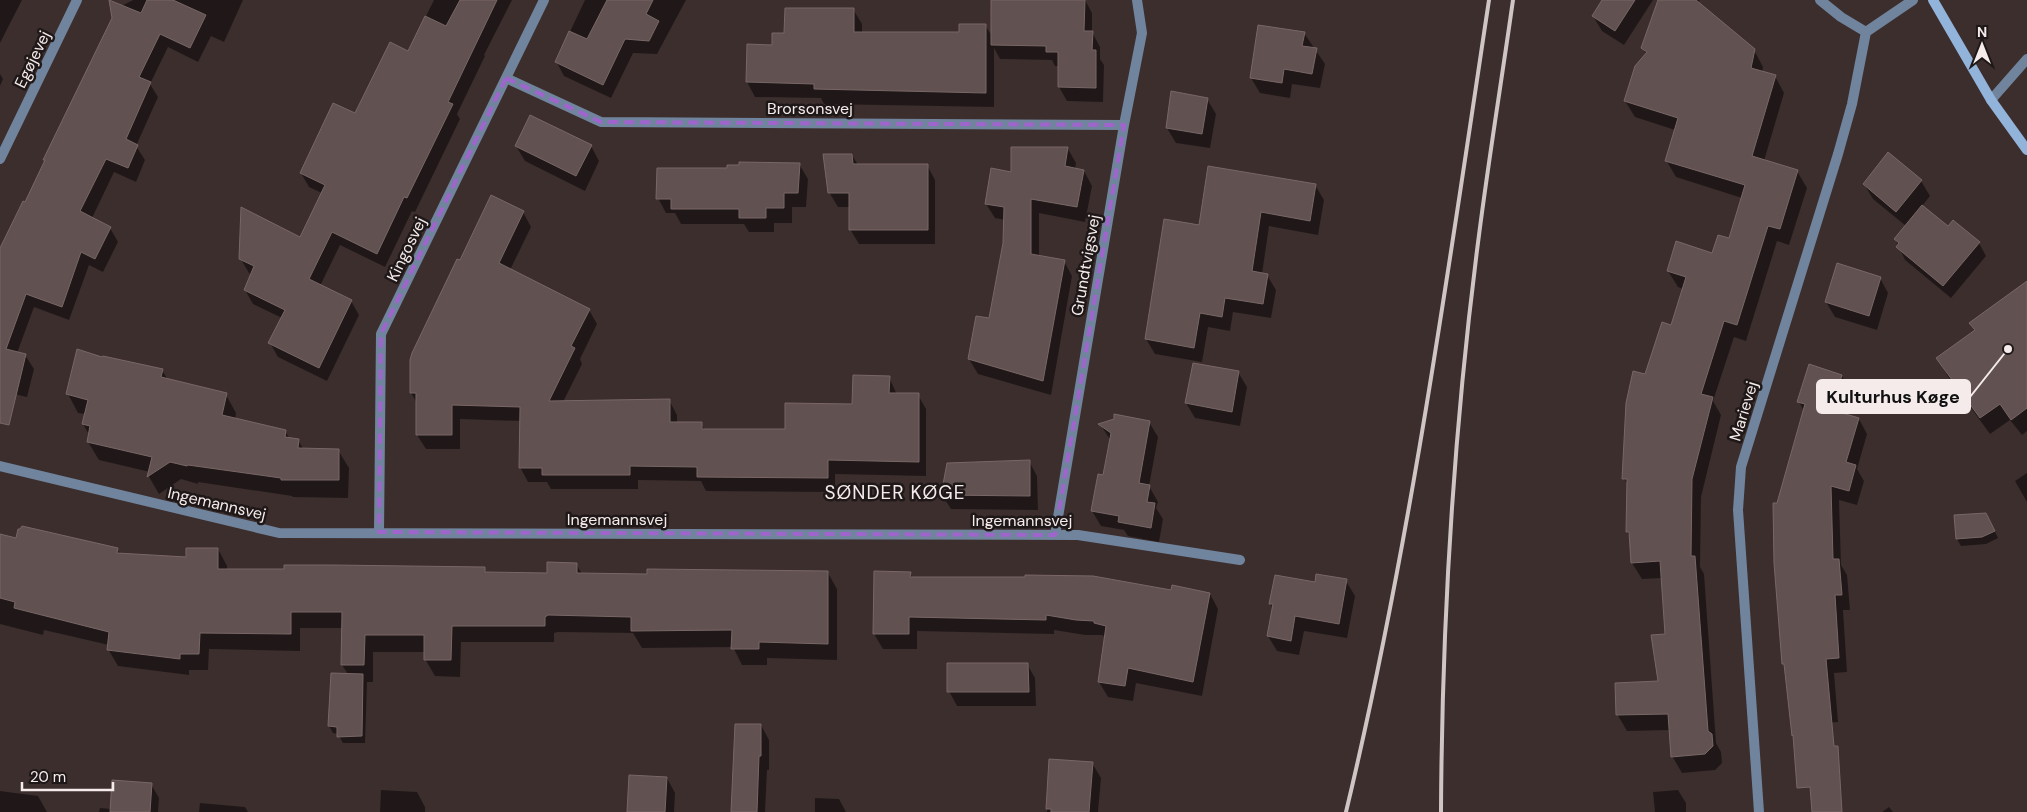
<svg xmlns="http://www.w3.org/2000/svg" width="2027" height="812" font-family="'DM Sans',sans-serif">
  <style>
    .shadow { fill: #0007 }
    .building { fill: #625151; stroke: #786766 }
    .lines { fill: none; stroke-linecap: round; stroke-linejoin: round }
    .street { stroke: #70859d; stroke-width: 10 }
    .secondary { stroke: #92b3da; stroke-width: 10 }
    .rail { stroke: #d0c5c5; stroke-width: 4 }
    .marked { fill: none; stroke: #a065cc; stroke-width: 4; stroke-dasharray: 10 6; stroke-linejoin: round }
    .labels { text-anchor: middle; stroke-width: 5; stroke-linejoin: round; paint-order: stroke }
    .street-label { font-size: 16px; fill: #f5ebeb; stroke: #1f1818 }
    .quarter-label { font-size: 19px; letter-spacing: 1px; fill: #f5ebeb; stroke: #1f1818 }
    .leader { fill: none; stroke: #f5ebeb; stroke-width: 2 }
    .callout-dot { fill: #f5ebeb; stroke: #1f1818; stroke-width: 2 }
    .callout { fill: #f5ebeb; stroke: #f5ebeb; stroke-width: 2 }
    .callout-label { font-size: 18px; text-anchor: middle; font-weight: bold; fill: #111 }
  </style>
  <rect width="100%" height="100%" fill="#3d2e2e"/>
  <path class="shadow" d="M0,0H22L0,43Z
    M133,0H243L224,42L211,36L198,62L168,47L150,84L158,97L136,146L145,160L136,182L114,172L92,218L110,228L118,242L103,272L89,265L69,320L34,307L17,353L25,355L34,369L27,397L5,392L0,414V250L25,204L46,162L45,160L113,18L112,11Z
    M434,0H512L484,55L485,56L457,114L460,119L415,212L412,211L385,267L340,245L320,286L351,301L359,315L327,381L278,357L270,343L282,318L253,304L245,290L252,275L249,273L240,258L301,238L322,193L309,187L301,173L355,115L408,52Z
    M585,0H686L657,54L633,53L611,98L564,76L556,61Z
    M993,0H1085L1092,13V32L1100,47V59L1104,65L1103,102L1067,101L1059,87V66H1055L1052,60L1000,59L994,48V107L824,104L821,98L755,97L747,82L773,46L785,34L853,9L862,24V33H960L985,25L992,36Z
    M1604,0H1653L1624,45L1602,31L1593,16Z
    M1659,0H1700L1697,3L1754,50L1763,67L1762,72L1775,76L1784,93L1764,161L1797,171L1807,188L1789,245L1777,241L1746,341L1734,337L1713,401L1721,415L1701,497L1700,567L1704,574L1716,743L1721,752L1722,763L1715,770L1682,773L1672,756L1670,730L1627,731L1617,714L1660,682L1666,635L1662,578L1642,579L1632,563L1631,538L1627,532L1628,486L1624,478L1646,376L1671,326L1683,289L1678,287L1668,271L1713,255L1730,240L1742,198L1676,177L1666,160L1675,130L1635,117L1625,101L1646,54L1643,48Z
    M1304,33L1325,64L1320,88L1292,84L1290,98L1260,93L1251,78Z
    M0,74L3,79L0,86Z
    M1207,99L1216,114L1210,148L1176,143L1167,128Z
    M516,146H591L599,161L585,191L525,161Z
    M1068,149L1076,163L1075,169L1084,171L1092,186L1085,222L1039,213V257L1064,261L1072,276L1051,395L978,374L969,359L990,320L1004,243L1005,220L995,218L986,204L1012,173Z
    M1889,154L1921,181L1930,196L1922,206L1948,227L1954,221L1979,243L1986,256L1951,298L1905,260L1895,239L1906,226L1873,199L1864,184Z
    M852,155L858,165H927L935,180V244H859L850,229V207H838L829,192Z
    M799,164L808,179L806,207H792V223H774V232H749L744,224H681L675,213H666L658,198L728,170Z
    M1315,185L1324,200L1318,235L1269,226L1262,274L1267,275L1276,290L1271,318L1233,312L1230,331L1208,327L1202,362L1155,354L1146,339L1200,226Z
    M523,212L531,227L510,270L589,310L597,324L580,359L582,364L563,402L669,400L677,415V424H701L705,430H786L853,405L889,377L897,395H918L926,409V476L835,474V492L706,491L701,481L638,480V489H551L547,482H528L520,467L521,421L460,419V449H426L417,435V403L411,393V361L460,262Z
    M1880,278L1888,293L1877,330L1835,317L1826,302Z
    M2027,283V431L2022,435L2010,420L1990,434L1947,375L1938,358L1975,331L1971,324Z
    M103,359L162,370L168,380L226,395L236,413L235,420L285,431L290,439L298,440L304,450H338L349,468L348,498L293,497L292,496L198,482V484L181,479L159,494L149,477L150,472L99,460L88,442L89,435L83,424L85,414L78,413L68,394Z
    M1238,372L1247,387L1240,426L1195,418L1186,403Z
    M1842,376L1850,391L1843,415L1859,419L1867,434L1857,469L1864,481L1857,505L1839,500L1841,565L1847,575L1850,610H1843L1847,672L1834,673L1838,722L1799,725L1784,663L1778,504L1804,411L1799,402Z
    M1149,422L1158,437L1149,486L1158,502L1156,508L1163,519L1159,542L1128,536L1124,530L1101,526L1092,511L1104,477L1111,441L1100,424Z
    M1029,461L1037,476L1038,510L951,509L942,495Z
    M2027,473V502L2015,481Z
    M1955,517L1990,521L1998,538L1986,544L1961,546L1957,539Z
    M0,536L17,540L117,549L121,555L187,559L218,549L227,566V571L484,569L487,573L548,574L576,564L582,574L828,573L837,589V660L767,658V665H742L733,647L642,648L633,633L558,632L554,633V642H461L460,677L435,676L425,659V652H373V682H367L365,743H343L338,734L333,733L329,726L348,674L342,665L343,628H300V651L209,649L208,670H189V675L118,666L108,649L109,645L44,630L43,635L0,624Z
    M875,573H910L913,579L1210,594L1218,609L1202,696L1136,683L1133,701L1108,697L1099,682L1106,638L1102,635H1085L1054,630V634L917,631V649H883L874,634Z
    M1346,581L1355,596L1347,638L1304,631L1299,655L1277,651L1268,636L1273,609L1270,603L1316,583Z
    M1027,664L1035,678L1036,706H957L949,691Z
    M761,725L769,740V770H767L765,812H732Z
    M1050,760L1092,763L1101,778L1098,812H1047Z
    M667,778L675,793L674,812H628Z
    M151,784L159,798L158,812H99L100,808L111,809Z
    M381,790L417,792L425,807V812H380Z
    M1678,790L1686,803V812H1655L1653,792Z
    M0,791L38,796L47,812H0Z
    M815,798L839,799L846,812H815Z
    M200,803L245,807L248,812H199Z
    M1889,807L1893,812H1882Z"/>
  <path class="building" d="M109,0L141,13L147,0H173L206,15L190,48L160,34L139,77L151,82L126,139L138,145L128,168L106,159L80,211L111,227L95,259L81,252L62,307L26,294L6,349L26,354L9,425L0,423V248L23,201L25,202L45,160H43L112,18Z
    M460,0H497L448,102L453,104L407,198L404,197L377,254L332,232L309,279L352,300L319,368L268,343L285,310L244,290L254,266L239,259L241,207L300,237L325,185L300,173L333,103L355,113L390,42L408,51L425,16L446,26Z
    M607,0H653L646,14L659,21L649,41L625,39L603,85L555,62L569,31L587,39Z
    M991,0H1085L1084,31H1093L1092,50H1096V88L1058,87V52H1046V46L991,45Z
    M1602,0H1635L1615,31L1592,16Z
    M1658,0H1696L1755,49L1751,68L1776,75L1752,156L1798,170L1780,229L1768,226L1737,325L1724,321L1701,394L1713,397L1692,479L1691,556H1695L1708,731L1712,734L1713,746L1705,754L1671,757L1668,714L1616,715L1615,683L1658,681L1651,635L1665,634L1660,561L1631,563L1629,532H1626L1627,479H1622L1626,403L1633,371L1645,374L1662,322L1671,325L1686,277L1667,271L1676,241L1712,253L1718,235L1729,238L1745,185L1665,161L1678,118L1624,101L1635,66L1647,52L1641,48Z
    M785,8H854V32H959V24H986V93L814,89V84L746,82L747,44L772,45V33H784Z
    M1258,25L1305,32L1302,46L1317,48L1312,74L1284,69L1282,83L1250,78Z
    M1171,91L1208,98L1202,134L1166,128Z
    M530,115L592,145L576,176L515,146Z
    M1011,147H1068L1065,166L1084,170L1077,207L1031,199V254L1065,260L1043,381L968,359L976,316L989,318L1003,243L1004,207L985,204L991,168L1011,172Z
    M1888,152L1922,180L1896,212L1863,184Z
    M823,154H852L853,164H928V230H849V193H828Z
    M739,162L800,163L798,193H784V208H766V218H739V209H671V199H656L657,168H727V165H739Z
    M1208,166L1316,184L1310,221L1261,212L1252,271L1268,274L1263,304L1225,298L1222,317L1200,313L1194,348L1145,339L1164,219L1199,225Z
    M491,195L524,211L499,263L590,309L571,346L575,348L549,401L670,399V422H702V429H785V403L852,404L853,375L890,376L889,393H919V462L828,460V478L697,477V467L630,466V475H542V468H519L520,407L452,405V435H416V393H410V360L412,353L457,259L460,260Z
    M1922,205L1948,226L1953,220L1980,242L1943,286L1896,247L1899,243L1894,239Z
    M1837,263L1881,277L1869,316L1825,302Z
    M2027,281V408L2011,420L2000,404L1980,418L1936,358L1975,330L1969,323Z
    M77,349L102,357L103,356L163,369L161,377L227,393L222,415L286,430L285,437L299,439L298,448L339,449V480H281V478L188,465L187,466L170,462L147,477L152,457L87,442L90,426L82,424L88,400L66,394Z
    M1193,363L1239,371L1232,412L1185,403Z
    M1809,364L1842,375L1832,410L1859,418L1846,462L1856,465L1849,491L1831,486L1833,559H1839L1842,595H1835L1839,658L1826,659L1834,746H1838L1842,812H1812L1810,787L1797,788L1793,735L1792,736L1784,664H1782L1774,563L1773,503H1777L1805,404L1797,402Z
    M1114,414L1150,421L1139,483L1150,485L1147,502L1155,503L1151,528L1118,522L1119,516L1091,511L1098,474L1103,475L1111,433L1098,424L1114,419Z
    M1030,460V496L941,495L947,463Z
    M1986,513L1995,531L1982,537L1956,539L1954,515Z
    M22,526L118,548L117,553L186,557V548H218V569H284V565H332L485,567V572L547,573V562L577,563V573L647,574V569L828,571V644L759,642V649H731L732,630L631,631V617L548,615L545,617V626H452L451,660H424V635H365L364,665H341L342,612H291V634L200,633L199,654H180V659L107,650L109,632L14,608L15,602L0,598V534L16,538L18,529H20Z
    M874,571L911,572L910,577H1025V575L1093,576L1171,590L1172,585L1210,593L1193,682L1128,668L1125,686L1098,682L1106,626L1094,623V621L1076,620L1046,615V620L909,617V634H873Z
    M1316,574L1347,579L1339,624L1295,616L1291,641L1267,636L1273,604H1269L1275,575L1315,582Z
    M947,663H1028L1029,692H947Z
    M331,673L363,674L362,736L337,737V727L328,726Z
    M735,724H761V756H759L757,812H731Z
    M1049,759L1093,762L1089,812H1051V809H1046Z
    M629,775L667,777L665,812H627Z
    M112,780L152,783L150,812H110Z"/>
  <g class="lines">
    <path class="street" d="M1820,0L1841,17L1866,32L1913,0
      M506,78L601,122L1124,125
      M1991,100L2027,59
      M0,159L77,0
      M0,466L279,533L1078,535L1240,560
      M379,532L381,334L544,0
      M1055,535L1124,125L1142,33L1137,0
      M1759,812L1738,510L1741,467L1838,154L1852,104L1866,32"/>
    <path class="secondary" d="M1933,0L1991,100L2027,150"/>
    <path class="rail" d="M1346,812C1410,545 1448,272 1489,0
      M1441,812C1442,620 1454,426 1479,235C1489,157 1502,78 1513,0"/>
  </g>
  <path class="marked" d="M506,78L601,122L1124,125L1055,535L379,532L381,334Z"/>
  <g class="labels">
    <g class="street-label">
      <text transform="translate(32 59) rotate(-64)" y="6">Egøjevej</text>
      <text x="810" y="114">Brorsonsvej</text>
      <text transform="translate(406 249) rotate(-64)" y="6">Kingosvej</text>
      <text transform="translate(1085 265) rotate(-80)" y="6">Grundtvigsvej</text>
      <text transform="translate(1743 411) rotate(-73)" y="6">Marievej</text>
      <text transform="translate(217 503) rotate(13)" y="6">Ingemannsvej</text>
      <text x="617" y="525">Ingemannsvej</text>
      <text x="1022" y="526">Ingemannsvej</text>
    </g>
    <g class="quarter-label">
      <text x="895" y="499">SØNDER KØGE</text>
    </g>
  </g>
  <path class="leader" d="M2008 349L1970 397"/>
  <circle class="callout-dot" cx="2008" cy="349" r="5"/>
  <rect class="callout" x="1817" y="380" width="153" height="33" rx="5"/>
  <g class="callout-label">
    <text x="1893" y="403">Kulturhus Køge</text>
  </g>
  <g transform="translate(1982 45)" stroke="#1f1818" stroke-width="4" paint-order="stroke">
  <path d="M0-4L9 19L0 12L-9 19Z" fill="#f5ebeb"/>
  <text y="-8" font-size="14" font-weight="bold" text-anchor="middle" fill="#f5ebeb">N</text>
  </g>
  <path d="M22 782v8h91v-8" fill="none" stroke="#f5ebeb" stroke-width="2.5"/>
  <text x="30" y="782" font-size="15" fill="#f5ebeb" stroke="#1f1818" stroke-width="4" paint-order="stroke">20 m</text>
</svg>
